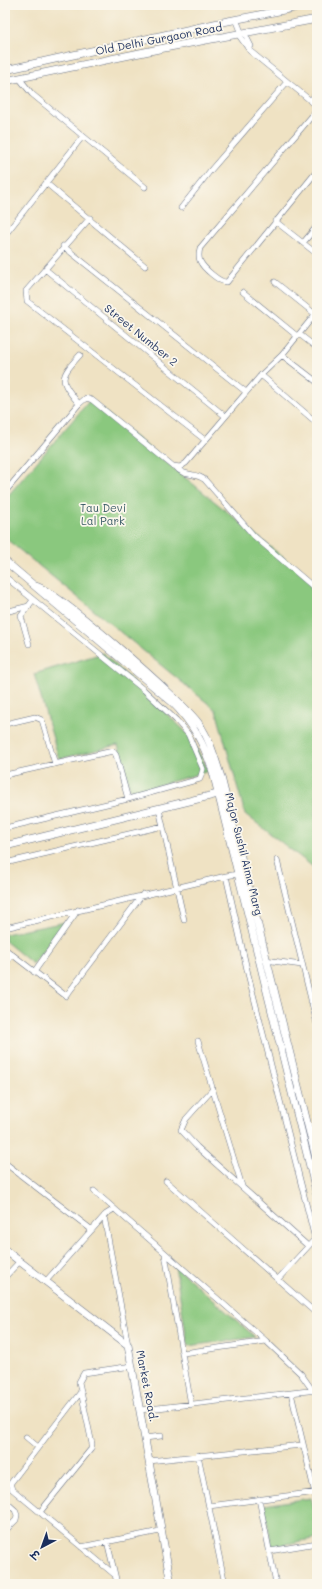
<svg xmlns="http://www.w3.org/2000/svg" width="322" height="1589" font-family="Mali,'Playpen Sans Deva',sans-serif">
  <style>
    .green { fill: #8ac87e; stroke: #527c6e }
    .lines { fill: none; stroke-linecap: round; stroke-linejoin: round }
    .street-casing { stroke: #656e81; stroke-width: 6 }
    .secondary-casing { stroke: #656e81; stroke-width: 8 }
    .street { stroke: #fff; stroke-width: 5 }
    .secondary { stroke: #fff; stroke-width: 7 }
    .labels { text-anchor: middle; stroke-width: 3.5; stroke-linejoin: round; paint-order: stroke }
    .street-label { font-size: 11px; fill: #1b2f5e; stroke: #fbf7ec }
    .park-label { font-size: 11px; fill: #3c5d68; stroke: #fbf7ec }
  </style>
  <rect width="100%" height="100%" fill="#fbf7ec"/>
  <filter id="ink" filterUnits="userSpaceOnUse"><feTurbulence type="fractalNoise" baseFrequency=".025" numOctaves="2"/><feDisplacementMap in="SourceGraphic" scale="8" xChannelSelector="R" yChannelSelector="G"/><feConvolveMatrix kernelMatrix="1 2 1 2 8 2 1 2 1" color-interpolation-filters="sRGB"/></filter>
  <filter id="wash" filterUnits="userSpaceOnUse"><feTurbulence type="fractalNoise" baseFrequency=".012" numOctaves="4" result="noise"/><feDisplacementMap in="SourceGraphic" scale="16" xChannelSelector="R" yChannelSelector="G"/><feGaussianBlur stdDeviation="0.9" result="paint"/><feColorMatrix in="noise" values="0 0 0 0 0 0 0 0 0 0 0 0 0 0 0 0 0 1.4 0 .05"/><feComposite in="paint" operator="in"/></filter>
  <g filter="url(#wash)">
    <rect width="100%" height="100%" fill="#efe2c3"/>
    <path class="green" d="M90,400L317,585V810L314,813L317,816V870L245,814L216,710L5,538V499Z
      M103,653L188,734L209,771L131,793L118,745L59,759L34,674Z
      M66,922L33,964L5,941V934Z
      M175,1266L255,1337L188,1346Z
      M311,1498L317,1520V1538L272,1547L264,1505Z"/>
  </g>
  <g filter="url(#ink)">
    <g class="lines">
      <defs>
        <path id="street" d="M236,19L242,34
          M238,34L250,51L317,106
          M245,34L251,46
          M19,78L32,94L145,187
          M310,101L317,93
          M317,110L200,248C199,252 198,256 200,261C203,268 220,283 227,282L317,171
          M46,183L145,266
          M181,208L210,171L287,82
          M90,218L26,291L27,301L205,440
          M275,221L317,254
          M5,235L83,136
          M303,243L317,226
          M63,246L246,392
          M45,269L225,416
          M275,282L315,314
          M243,292L297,336
          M299,334L317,348
          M282,355L317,382
          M261,375L317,423
          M79,404C60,380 58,379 80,355
          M176,467C183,477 196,472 205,480L254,536L317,590
          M5,492L79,404L86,398L92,400L173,466L180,467L186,463L261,375L282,355L317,312
          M5,580L8,579L144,690L176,720L188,734L203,769L200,779L128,799L5,828
          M5,612L29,606
          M29,644L21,616L33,600
          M5,724L35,717L42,720L55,764
          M5,775L113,751L116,755L128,799
          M159,809L184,920
          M277,860L317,1024
          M5,863L163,826
          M226,876L238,874
          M5,928L226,876L248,974L315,1239L278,1279
          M5,949L66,996L143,894
          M265,960L302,965
          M5,964L12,955
          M34,972L78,910
          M311,1001L317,1000
          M198,1041L242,1186
          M213,1089L186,1119L181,1130L197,1147L308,1246
          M5,1163L92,1230
          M166,1181L317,1314
          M94,1191L266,1341L301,1374L313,1391
          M104,1216L128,1345
          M165,1254L191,1405
          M5,1277L20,1261
          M46,1281L106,1214L114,1209
          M183,1353L266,1341
          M80,1393L10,1484L12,1489L115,1575
          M291,1393L317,1502
          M140,1410L317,1390
          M26,1437L38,1447
          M145,1438L161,1436
          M198,1455L225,1584
          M149,1461L302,1445
          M259,1499L276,1584
          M5,1501L15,1510L17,1515L16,1520L5,1531
          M209,1506L317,1492
          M40,1512L91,1449L92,1444L79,1382L84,1373L132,1366
          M107,1541L116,1579
          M81,1547L160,1531
          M270,1551L317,1543"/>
        <path id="secondary" d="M5,70L223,22L309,5
          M5,81L159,49L317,19
          M5,561L172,702C193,723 204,744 213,772L317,1195
          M35,586C53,587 186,704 199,724C210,739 215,759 221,777L317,1162
          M5,846L222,793
          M5,1250L128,1345L171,1584"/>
      </defs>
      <use href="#street" class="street-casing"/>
      <use href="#secondary" class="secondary-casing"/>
      <use href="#street" class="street"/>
      <use href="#secondary" class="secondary"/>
    </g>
  </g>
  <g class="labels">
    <g class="street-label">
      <text transform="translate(159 39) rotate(-11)" y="4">Old Delhi Gurgaon Road</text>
      <text transform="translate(141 335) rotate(39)" y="4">Street Number 2</text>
      <text transform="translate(244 854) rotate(76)" y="4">Major Sushil Aima Marg</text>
      <text transform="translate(147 1386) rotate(79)" y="4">Market Road.</text>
    </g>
    <g class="park-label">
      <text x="103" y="512">Tau Devi<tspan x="103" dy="13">Lal Park</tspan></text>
    </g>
  </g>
  <rect width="322" height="1589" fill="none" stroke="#fbf7ec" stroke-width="20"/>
  <g transform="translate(42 1547) rotate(221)" stroke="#fbf7ec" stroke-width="3" paint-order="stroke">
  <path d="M0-3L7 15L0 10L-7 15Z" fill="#1b2f5e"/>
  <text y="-6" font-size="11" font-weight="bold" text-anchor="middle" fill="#1b2f5e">उ</text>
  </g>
</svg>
